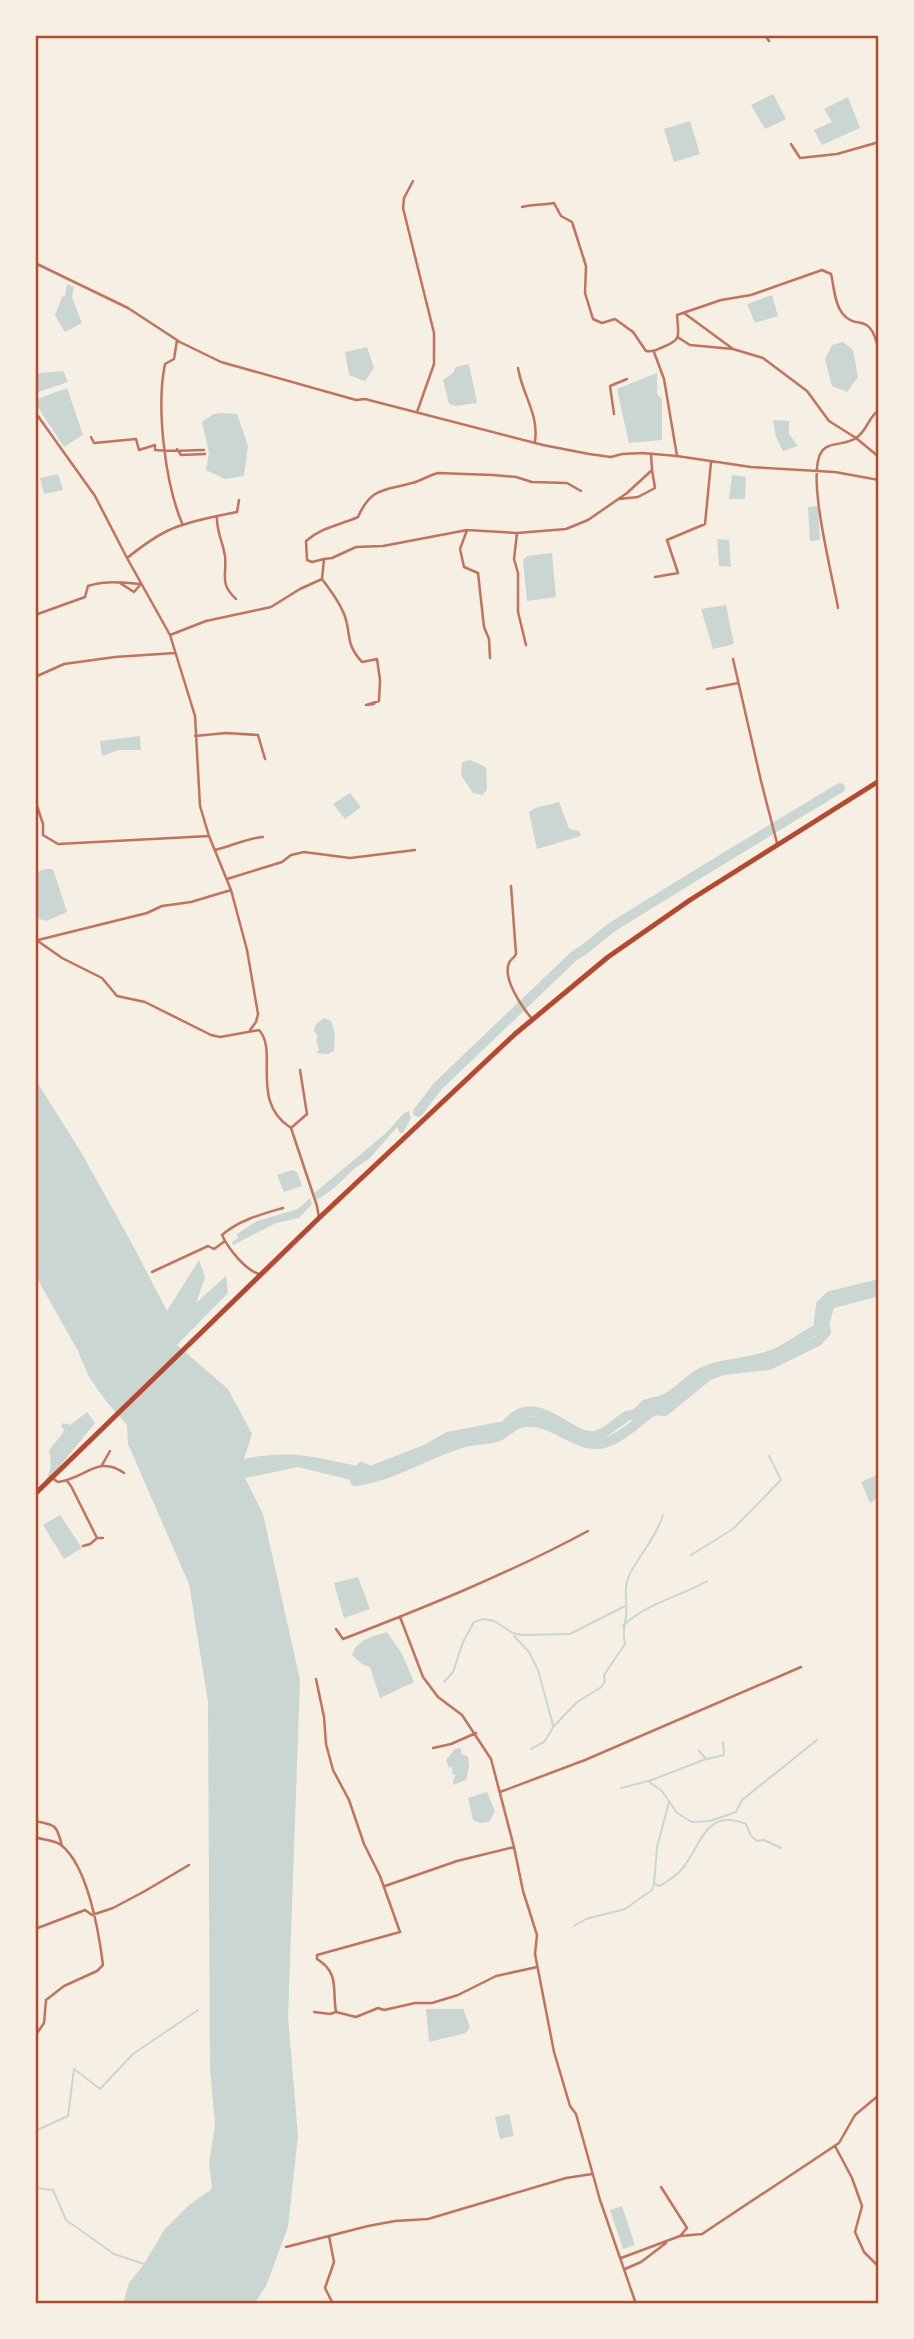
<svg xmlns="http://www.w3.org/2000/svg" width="914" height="2339" font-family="'Playfair Display',serif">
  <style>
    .water { fill: #c9d6d2 }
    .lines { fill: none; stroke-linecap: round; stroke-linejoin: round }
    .stream { stroke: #c9d6d2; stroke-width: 2 }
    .river { stroke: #c9d6d2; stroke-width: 10 }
    .minor { stroke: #c5725c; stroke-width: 2.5 }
    .trunk { stroke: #b5482f; stroke-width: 5 }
    .neatline { fill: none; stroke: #b5482f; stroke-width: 2.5 }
  </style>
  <rect width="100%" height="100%" fill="#f6efe4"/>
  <path class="water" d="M773,94L786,119L765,129L751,105Z
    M848,97L860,128L822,145L814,130L832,122L824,109Z
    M690,121L700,154L674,162L664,129Z
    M67,284L74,287L72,297L82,323L65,332L55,315L62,297L65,296Z
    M772,295L778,316L755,323L747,304Z
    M843,342L853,350L858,377L847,392L832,386L825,359L832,345Z
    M367,347L374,368L365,381L349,375L345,352Z
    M469,364L477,403L456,406L449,404L443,380L453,373L456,367Z
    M63,371L68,382L35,393V376L40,373Z
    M657,373V394L662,399V440L629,443L617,389Z
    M67,388L83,435L64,447L35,403V400Z
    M221,413L237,414L248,446L244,476L225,479L206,470L209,453L202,422L214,414Z
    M773,420L789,421V434L798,446L783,451L776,437Z
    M58,474L63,490L44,494L40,478Z
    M732,475L746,477L745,499H729Z
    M818,506L820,540L810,541L808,507Z
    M717,539L729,540L731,567L719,566Z
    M552,553L556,597L527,601L523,560L527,556Z
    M726,605L734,644L713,649L701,609Z
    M140,736L141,750H119L102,756L100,741Z
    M470,760L486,767L487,790L482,795L473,793L461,775L462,762Z
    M350,793L361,807L345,819L333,804Z
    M559,802L569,829L579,831L581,836L537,849L529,812C538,805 547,806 559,802Z
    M45,869H53L67,912L46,921L36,918L35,915V873Z
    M324,1018L331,1021L335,1034L334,1051L328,1054L316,1053L319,1050L316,1040L318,1036L314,1030L316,1024Z
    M35,1079L81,1152L130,1240L167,1311L199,1260L205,1277L196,1303L226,1276L228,1293L177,1345L228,1389L252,1434L244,1459C290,1449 316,1457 361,1467L355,1481L298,1467L245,1478L263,1514L300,1680L288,2017L298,2136L288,2227L266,2286L254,2304H123L129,2283L144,2264L164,2230L189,2205L212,2189L209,2163L215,2125L210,2067L208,1702L189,1584L128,1444L127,1425L106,1401L89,1377L77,1349L35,1275Z
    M409,1111L411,1118L403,1133H400L397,1127L369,1159L355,1168L333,1189L317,1200L314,1195H312L386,1133L404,1113Z
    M292,1170L297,1172L302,1186L284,1192L277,1175Z
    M310,1198L312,1204L299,1218L276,1223L233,1245L232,1242L238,1238L237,1234L257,1221L298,1209Z
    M87,1412L95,1423L41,1489L37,1488C50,1480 53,1466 49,1451C53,1443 60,1439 64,1430L61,1426L63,1423L70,1425Z
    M877,1475L879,1497L870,1503L861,1482Z
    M60,1515L82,1548L64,1559L43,1525Z
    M358,1577L370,1609L344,1618L334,1583Z
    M387,1632L402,1654L414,1682L380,1698L370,1667L362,1664L352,1655C358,1639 372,1637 387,1632Z
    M461,1748V1754L468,1756L469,1766L466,1780L453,1785V1780L456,1775L452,1774V1766L449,1768L446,1760L455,1749Z
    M487,1792L495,1811L489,1822L480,1823L473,1820L468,1798Z
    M426,2009H463L470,2027L466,2033L429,2042Z
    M509,2114L514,2136L500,2139L495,2117Z
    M622,2206L635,2245L623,2249L610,2210Z"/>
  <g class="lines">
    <path class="stream" d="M691,1555L733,1529L781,1480L769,1456
      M623,1626C646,1603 680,1597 707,1581
      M514,1636L529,1652L538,1670L553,1725
      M444,1682L453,1672L463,1642L474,1622L484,1619L494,1621L513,1633L522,1635L570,1634L625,1606
      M531,1749L544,1742L554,1726L577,1702L600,1688L605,1682L604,1675L625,1644C623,1632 624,1628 626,1616C628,1597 621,1588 633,1568C644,1550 657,1534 663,1515
      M707,1759L724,1755L723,1742
      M649,1781L706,1759L699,1751
      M621,1788L648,1781L662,1791L677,1813L692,1822L710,1821L736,1812L742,1800L817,1740
      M655,1884L660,1886C668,1881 676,1876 682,1869C703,1843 705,1808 746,1824L751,1836L757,1841L764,1840L781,1848
      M574,1926L586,1919L625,1909L652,1890L654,1884L657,1847L669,1802
      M35,2131L68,2116L74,2069L100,2089L133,2054L198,2010
      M35,2188L53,2190L66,2220L114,2254L144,2264"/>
    <path class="river" d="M418,1112L438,1086L574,956C590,947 602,933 617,924C691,878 765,833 840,788
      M879,1284L830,1296L821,1305L818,1329C802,1336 789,1349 772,1355C749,1364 722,1362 699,1374C687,1381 678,1393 665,1399C659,1402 651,1402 645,1405C642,1407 640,1411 637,1413C634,1415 630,1415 627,1416C616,1422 608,1433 595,1436C569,1441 536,1386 505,1426L448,1437L425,1450L371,1471L361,1467L355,1481C395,1476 426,1453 465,1442C475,1439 487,1440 497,1437C507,1433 513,1423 525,1422C556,1418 580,1455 610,1441C627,1434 639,1420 654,1410L665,1411L709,1375L723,1370L769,1365L818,1341L826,1332L824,1324L830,1304L879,1291"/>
    <path class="minor" d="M757,35H761
      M765,35L769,41
      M791,144L800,158L837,154L879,142
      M413,181L404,198L403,208L434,333V364L417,412
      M522,207C533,204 543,205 554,203L561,216L572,222L586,266L585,293L593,319L602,323L615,319L633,332L646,351C653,352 656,350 663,347C683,339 678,336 677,315L721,300L751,295L822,270L831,274C834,286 834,302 842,313C858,333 869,308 879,351
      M35,263L128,308L180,342L221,362L356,400L365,399L543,445L589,454L611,457L622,454L642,453L677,456L751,467L835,472L879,480
      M684,313L733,349L763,358L807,391L829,421L856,438L879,457
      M679,338L690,345L733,349
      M177,340L174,359L165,364C156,407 165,483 182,523
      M654,352L664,379L677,456
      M518,368C522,394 539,414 535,441
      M35,412L95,496L127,558L170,635L195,716L200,806L209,836L231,890L247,950L258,1014L256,1022L250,1030
      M614,414L610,386L627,379
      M91,437L94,443L136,439L139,450L155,445V450C171,452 188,450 204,450
      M177,449L181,455L205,454
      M619,499L638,497L655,488L652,470
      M467,530L460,549L464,567L478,573L484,627L489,639L490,658
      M517,533L514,559L518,573V612L526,645
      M127,558C161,531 174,525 217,516
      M324,559L312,562L307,560L306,541C322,527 340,525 358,517C371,487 384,491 412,483C421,481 429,475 438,473L493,475L516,477L532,482L567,483L581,491
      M655,577L678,573L667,540L705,524L711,462
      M322,579C330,590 339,601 344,614C352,634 344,642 362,662L377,659L380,680L379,701L366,705L374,704
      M236,599C219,583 227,576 225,556C223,542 216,531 217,516L237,512L239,500
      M838,608C833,577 805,473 822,451C828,442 847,445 856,438C868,430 868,417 879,410
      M35,615L85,597L88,586C105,580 124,583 141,584L134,592L120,583
      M170,635L206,621L271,607L300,589L322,579L324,559L332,558L356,547L383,546L467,530L517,533L566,529L588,520L627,493L652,470L651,454
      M733,659L761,781L777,843
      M35,677L64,664L115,657L175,653
      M707,689L738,683
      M195,736L226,733L258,735L265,759
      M35,800L43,824V835L58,844L209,836
      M215,850C232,846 246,838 263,837
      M227,879L282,862L291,855L304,852L350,858L415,850
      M511,886L516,954C514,958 510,960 509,963C502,979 523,1008 532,1019
      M35,939L62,958L102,978L117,996L145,1002L211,1035L220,1037L259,1030C279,1052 249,1101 291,1128L307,1114L300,1070
      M38,940L147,913L162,906L191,902L231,890
      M291,1128L317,1206L319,1218
      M152,1272L208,1246L214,1249L225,1241
      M259,1274C245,1270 228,1248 222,1235C239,1220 262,1214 283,1208
      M102,1465L110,1451
      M52,1478L58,1482C85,1479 98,1454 124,1473
      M67,1481L71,1486L97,1538H103
      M83,1546L90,1544L96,1539
      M336,1629L343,1639C426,1607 510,1573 588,1531
      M316,1679L324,1717L326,1744L333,1770L349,1800L364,1844L380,1876L400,1932L317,1955V1959C340,1973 332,1990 336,2012
      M433,1748L451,1744L476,1733
      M500,1792L585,1760L801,1667
      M35,1821C56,1825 57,1825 62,1846
      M35,1837C43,1840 54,1840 61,1845C88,1866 99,1933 103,1965L97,1971L64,1986L46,2000L44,2023L37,2033
      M514,1847L523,1891L537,1935L535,1954L554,2052L570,2106L576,2114L600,2200L636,2304
      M385,1886L457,1861L514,1847L491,1759L462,1715L438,1697L423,1677L400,1617
      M35,1929L85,1910L92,1915L113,1908L145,1891L189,1865
      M314,2012L330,2014L336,2012L356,2017L378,2008L384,2010L415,2003H432L458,1995L496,1976L537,1967
      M835,2146L852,2178L862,2206L855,2232L864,2252L879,2267
      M329,2236L334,2262L325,2288L333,2304
      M680,2236L702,2234L839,2143L855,2115L879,2095
      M286,2247L368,2226L395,2221L428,2219L566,2178L592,2174
      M621,2258L680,2236L687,2228L661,2187
      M625,2269L641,2262L666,2243"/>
    <path class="trunk" d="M35,1494L319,1218L515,1034L608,957L690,900L879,781"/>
  </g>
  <rect width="914" height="2339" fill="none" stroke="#f6efe4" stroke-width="74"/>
  <rect x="37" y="37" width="840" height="2265" class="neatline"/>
</svg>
